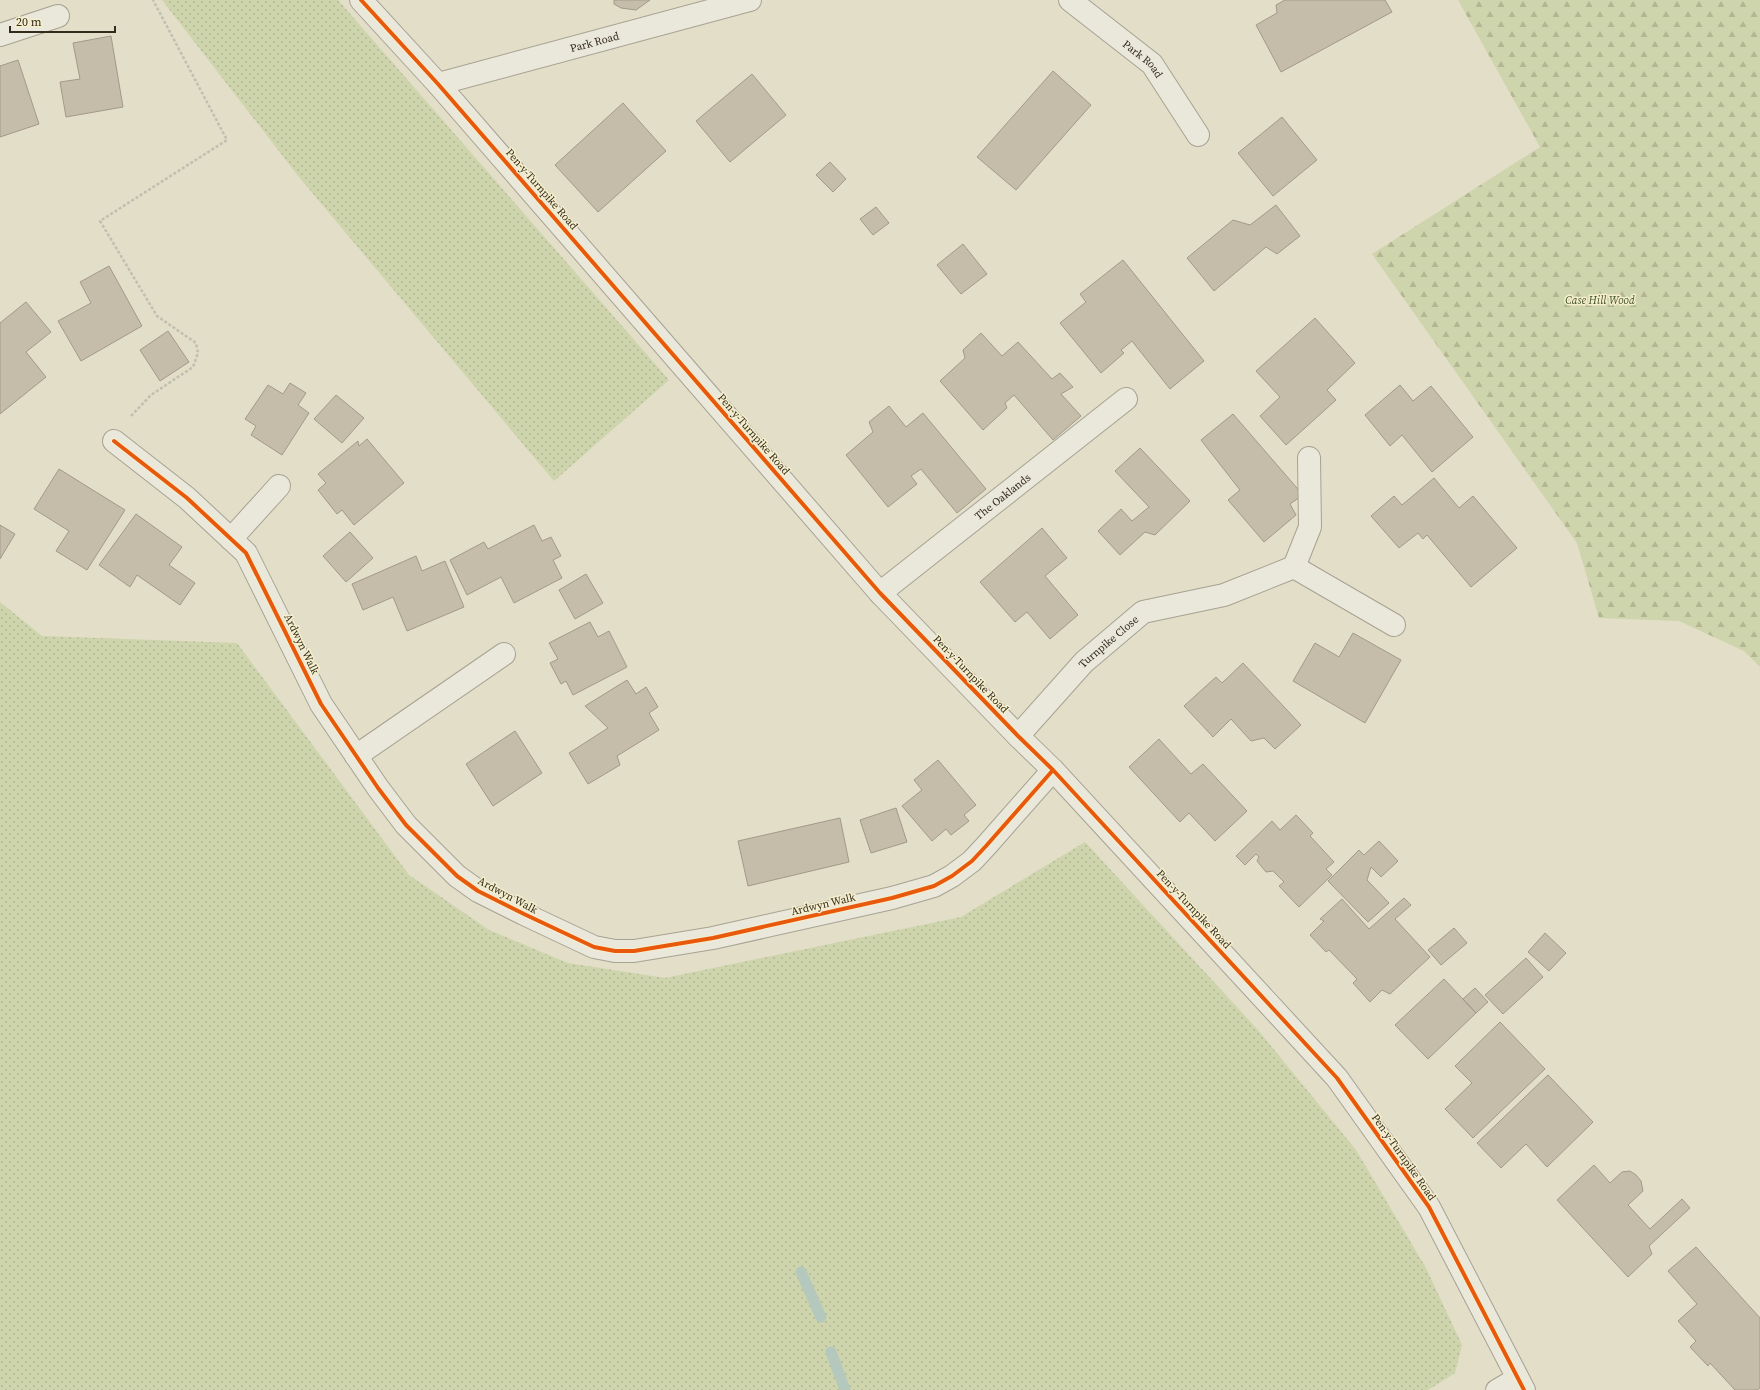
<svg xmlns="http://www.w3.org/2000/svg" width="1760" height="1390" font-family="'Source Serif 4',serif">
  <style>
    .grass { fill: url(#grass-dots) }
    .forest { fill: url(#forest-firs) }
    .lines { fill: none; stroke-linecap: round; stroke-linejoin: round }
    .stream { stroke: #b5c8be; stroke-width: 11 }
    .building { fill: #c6bcaa; stroke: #a29a88 }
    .service-casing { stroke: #a7a292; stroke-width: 22 }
    .minor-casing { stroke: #a7a292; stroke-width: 24 }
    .tertiary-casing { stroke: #a7a292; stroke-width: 24 }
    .path { stroke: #c2bfb2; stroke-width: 2.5; stroke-dasharray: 3 2; stroke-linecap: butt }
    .service { stroke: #eae7db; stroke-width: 20 }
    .minor { stroke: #eae7db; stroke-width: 22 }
    .tertiary { stroke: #eae7db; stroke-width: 22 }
    .cycleway-casing { stroke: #f5efce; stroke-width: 6 }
    .cycleway { stroke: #e8590c; stroke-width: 4 }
    .labels { text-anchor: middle; stroke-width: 3; stroke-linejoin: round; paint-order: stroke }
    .street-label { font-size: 11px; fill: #352b1c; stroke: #f5efce }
    .park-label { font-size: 11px; font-style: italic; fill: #3f5122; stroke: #f5efce }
  </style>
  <defs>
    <pattern id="grass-dots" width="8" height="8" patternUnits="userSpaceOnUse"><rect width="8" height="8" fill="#ced4ab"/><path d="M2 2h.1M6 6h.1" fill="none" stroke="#b2b693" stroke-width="1.8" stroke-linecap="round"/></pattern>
    <pattern id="forest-firs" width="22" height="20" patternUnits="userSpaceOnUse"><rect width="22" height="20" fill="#ced4ab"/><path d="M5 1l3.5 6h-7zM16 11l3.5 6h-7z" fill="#b2b693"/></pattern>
  </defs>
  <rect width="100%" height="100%" fill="#e2dec8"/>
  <path class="grass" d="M162,0H338L669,380L554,481L299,177Z
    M0,602L42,636L237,643L409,875L489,930L568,963L665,978L961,917L1085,842L1258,1030L1356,1150L1426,1268L1462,1345L1455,1373L1428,1390H0Z"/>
  <path class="forest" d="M1458,0H1760V667L1744,651L1679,621L1599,618L1577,543L1372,254L1540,147Z"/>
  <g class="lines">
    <path class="stream" d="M801,1272L821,1317
      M831,1352L845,1390"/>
  </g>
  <path class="building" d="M614,0H650L636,10L621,8L614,4Z
    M1285,0H1385L1392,12L1281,72L1256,25L1277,13L1276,5Z
    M111,36L123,107L66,117L60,82L80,79L73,43Z
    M18,60L39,124L0,137V66Z
    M1053,71L1091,105L1016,190L977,157Z
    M752,74L786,115L730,162L696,121Z
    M623,103L666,151L598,212L555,165Z
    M1282,117L1317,160L1273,196L1238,153Z
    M830,162L846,179L833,192L816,175Z
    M1276,205L1300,236L1277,254L1266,247L1214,291L1187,258L1233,220L1250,225Z
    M876,207L889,223L873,235L860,219Z
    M963,244L987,274L961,294L937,265Z
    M1123,260L1204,361L1170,389L1132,341L1121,350L1124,353L1101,373L1060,323L1086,302L1080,294Z
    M109,266L142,326L81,361L58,321L91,303L80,282Z
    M26,302L51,332L26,352L46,377L0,414V323Z
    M1315,318L1355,363L1327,390L1336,400L1286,445L1260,416L1280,397L1256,371Z
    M168,331L189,362L160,381L140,350Z
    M981,333L1002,356L1018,342L1052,379L1060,373L1073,387L1061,394L1081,416L1053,440L1014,395L1005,403L1007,408L983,430L940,381L965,358L963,350Z
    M290,383L306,393L298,405L309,413L282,455L251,435L256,426L245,419L268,385L283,394Z
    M1400,385L1413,401L1431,386L1473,437L1432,472L1402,435L1390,446L1365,415Z
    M336,395L364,418L342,443L314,419Z
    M889,406L906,427L923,413L986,489L957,513L921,469L911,476L917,484L888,507L846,455L873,432L869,422Z
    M1233,414L1303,495L1290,504L1296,515L1264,542L1228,500L1240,490L1201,440Z
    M367,439L404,483L354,525L342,510L337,514L318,490L326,483L318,474L358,441L359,446Z
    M1140,448L1190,501L1155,535L1145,532L1120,555L1098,531L1121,509L1132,521L1149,507L1115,471Z
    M59,469L125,510L87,570L56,551L69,531L34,509Z
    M1434,478L1459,508L1473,496L1517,548L1471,587L1427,535L1423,539L1418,533L1399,548L1371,516L1394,496L1402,505Z
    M136,514L182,547L169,565L195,583L180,605L137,575L130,587L99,565Z
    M0,525L15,534L0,559Z
    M534,525L542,541L551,537L561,556L553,560L562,578L514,603L501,577L467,595L450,560L484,542L488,549Z
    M1042,528L1067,558L1045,576L1078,615L1050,639L1027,612L1015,622L980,582Z
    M350,532L373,558L346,582L323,556Z
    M416,556L422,571L445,561L464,607L407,631L393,597L363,610L352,584Z
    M586,574L603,603L575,619L559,590Z
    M590,622L598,637L609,631L627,667L573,695L566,681L561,684L550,663L558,659L549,643Z
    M1353,633L1401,660L1365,723L1293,681L1315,643L1339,657Z
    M1243,663L1301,725L1275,749L1264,738L1251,741L1231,719L1213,737L1184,706L1216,677L1222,683Z
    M627,680L636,694L646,687L658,707L649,713L659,730L617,756L620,765L588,784L569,753L608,728L585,706Z
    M515,731L542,773L493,806L466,764Z
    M1159,739L1191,774L1203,764L1247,811L1215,841L1189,813L1180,822L1129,767Z
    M938,760L976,805L964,815L969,821L951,835L946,829L932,841L902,806L922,790L914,780Z
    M896,808L907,842L871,853L860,820Z
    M1296,815L1313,833L1310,836L1334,862L1326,869L1332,875L1299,907L1279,886L1284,882L1273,871L1266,872L1257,861L1259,857L1256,854L1245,865L1236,856L1272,821L1280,830Z
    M840,818L849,862L748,886L738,841Z
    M1379,841L1398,861L1381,877L1371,867L1367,880L1389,903L1368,922L1328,881L1359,850L1364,855Z
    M1404,898L1411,905L1395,919L1430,957L1390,994L1382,990L1370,1002L1353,983L1357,979L1329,950L1326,952L1310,935L1324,921L1320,919L1342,899L1369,929Z
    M1454,928L1467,943L1441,965L1428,950Z
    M1545,933L1566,953L1549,971L1528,952Z
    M1526,958L1543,977L1503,1014L1485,995Z
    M1444,979L1476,1013L1428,1059L1395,1025Z
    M1475,988L1488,1002L1476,1013L1463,999Z
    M1500,1022L1545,1069L1473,1138L1445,1109L1472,1083L1455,1066Z
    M1548,1075L1593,1122L1547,1167L1526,1144L1501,1168L1477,1143Z
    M1594,1165L1610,1183L1622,1172L1630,1171L1636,1175L1641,1181L1643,1191L1628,1205L1650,1229L1682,1199L1690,1208L1649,1246L1652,1254L1628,1277L1557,1200Z
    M1696,1247L1760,1318V1388L1757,1390H1735L1710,1363L1708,1366L1690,1347L1696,1341L1678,1321L1697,1304L1668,1271Z"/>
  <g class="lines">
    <defs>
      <path id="service" d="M1496,1390L1518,1377"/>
      <g id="minor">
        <path id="s1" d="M1070,0L1152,64L1198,135"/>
        <path d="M0,35L58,16"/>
        <path id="s2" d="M438,84L750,0"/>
        <path d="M114,441L187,498L246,553L321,704L378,788L406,825L457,876L478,891L524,914L594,947L615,951H634L713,938L892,898L934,886L952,876L972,861L986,846L1053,770"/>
        <path d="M231,539L279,486"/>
        <path d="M1294,567L1310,527L1309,458"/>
        <path id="s3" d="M880,593L1126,399"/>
        <path id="s4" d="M1018,736L1084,662L1143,612L1224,595L1294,567L1394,625"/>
        <path d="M356,756L504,654"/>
      </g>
      <path id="tertiary" d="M361,0L438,84L880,593L1018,736L1053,770L1337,1078L1429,1207L1524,1390"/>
    </defs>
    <use href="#service" class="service-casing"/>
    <use href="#minor" class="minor-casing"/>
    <use href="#tertiary" class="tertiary-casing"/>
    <path class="path" d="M131,416L151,395L193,367L198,353L196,343L157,316L100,221L227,140L153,0"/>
    <use href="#service" class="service"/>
    <use href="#minor" class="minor"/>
    <use href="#tertiary" class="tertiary"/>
    <defs>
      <path id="cycleway" d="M361,0L438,84L880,593L1018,736L1053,770L1337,1078L1429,1207L1524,1390
        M114,441L187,498L246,553L321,704L378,788L406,825L457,876L478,891L524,914L594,947L615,951H634L713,938L892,898L934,886L952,876L972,861L986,846L1053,770"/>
    </defs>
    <use href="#cycleway" class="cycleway-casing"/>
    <use href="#cycleway" class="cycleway"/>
  </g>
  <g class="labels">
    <g class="street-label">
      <text dy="4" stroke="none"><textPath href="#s2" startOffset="162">Park Road</textPath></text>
      <text dy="4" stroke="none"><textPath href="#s1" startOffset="94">Park Road</textPath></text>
      <text transform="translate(542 189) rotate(49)" y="4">Pen-y-Turnpike Road</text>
      <text transform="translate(754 434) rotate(49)" y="4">Pen-y-Turnpike Road</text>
      <text dy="4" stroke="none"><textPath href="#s3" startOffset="156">The Oaklands</textPath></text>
      <text dy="4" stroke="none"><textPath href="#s4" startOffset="131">Turnpike Close</textPath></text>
      <text transform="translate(302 644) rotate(64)" y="4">Ardwyn Walk</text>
      <text transform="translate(971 674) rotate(46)" y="4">Pen-y-Turnpike Road</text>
      <text transform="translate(508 895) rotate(28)" y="4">Ardwyn Walk</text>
      <text transform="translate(823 904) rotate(-13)" y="4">Ardwyn Walk</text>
      <text transform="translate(1194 909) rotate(47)" y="4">Pen-y-Turnpike Road</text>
      <text transform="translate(1404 1157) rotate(55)" y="4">Pen-y-Turnpike Road</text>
    </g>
    <g class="park-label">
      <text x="1600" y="304">Case Hill Wood</text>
    </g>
  </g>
  <path d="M10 26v6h105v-6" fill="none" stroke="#352b1c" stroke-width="2"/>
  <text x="16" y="26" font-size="12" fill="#352b1c" stroke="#f5efce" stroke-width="3" paint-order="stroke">20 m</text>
</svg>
